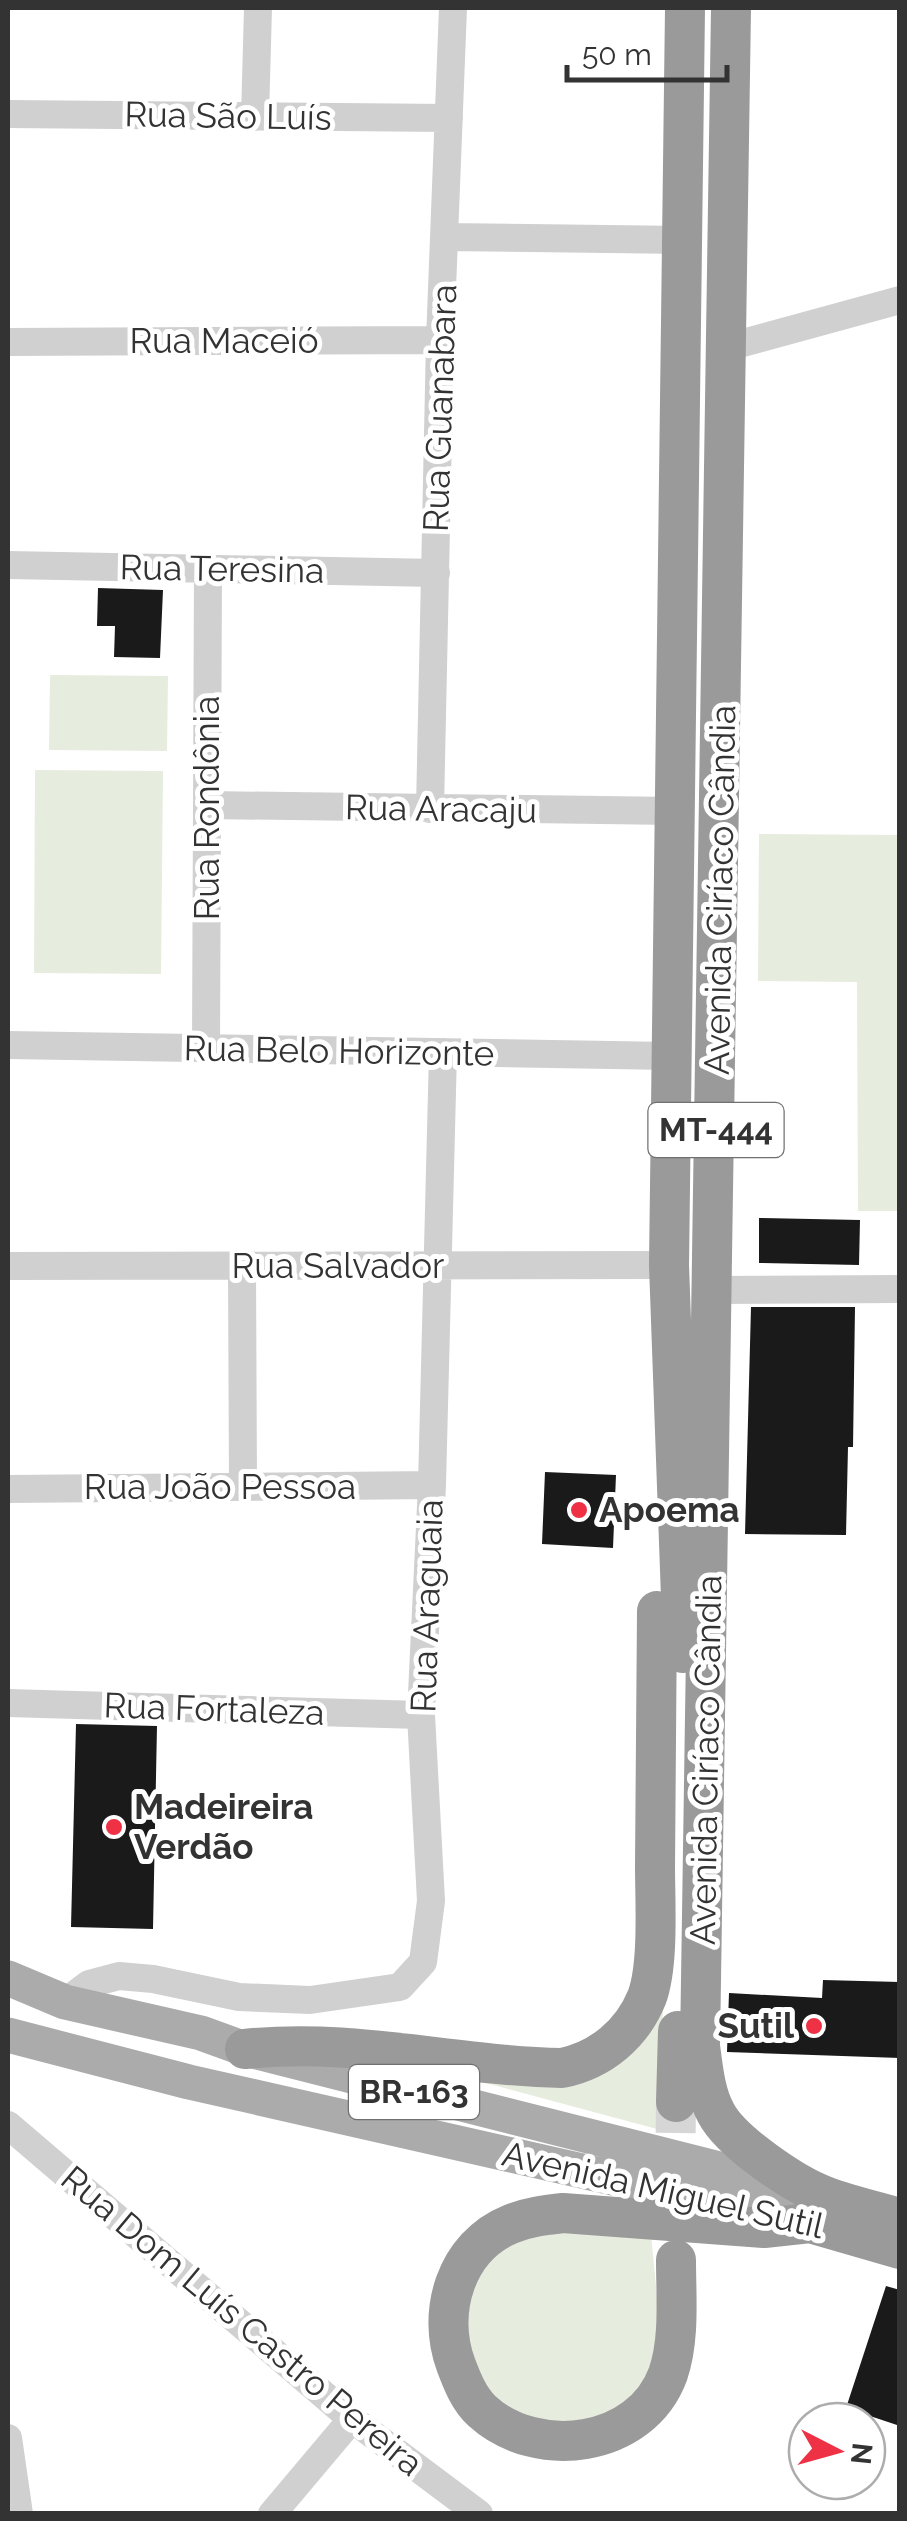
<svg xmlns="http://www.w3.org/2000/svg" width="907" height="2521" font-family="Raleway,sans-serif">
  <style>
    .green { fill: #e6ecde }
    .building { fill: #1a1a1a }
    .lines { fill: none; stroke-linecap: round; stroke-linejoin: round }
    .highway-tunnel { stroke: #d6d6d6; stroke-width: 40; stroke-dasharray: 40 20; stroke-linecap: butt }
    .minor { stroke: #d0d0d0; stroke-width: 28 }
    .major { stroke: #ababab; stroke-width: 35 }
    .highway { stroke: #9a9a9a; stroke-width: 40 }
    .poi-dot { fill: #ee3144; stroke: #fff; stroke-width: 4 }
    .labels { text-anchor: middle; stroke-width: 10; stroke-linejoin: round; paint-order: stroke }
    .shield { fill: #fff; stroke: #707070; stroke-width: 2.5 }
    .shield-label { font-size: 32px; font-weight: bold; fill: #333 }
    .street-label { font-size: 35px; fill: #333; stroke: #fff }
    .poi-label { font-size: 35px; font-weight: bold; fill: #333; stroke: #fff; text-anchor: start }
  </style>
  <rect width="100%" height="100%" fill="#fff"/>
  <path class="green" d="M50,675L168,676L167,751L49,750Z
    M35,770L163,771L161,974L34,973Z
    M759,834L899,835V1211H858L857,982L758,981Z
    M664,1989L657,2129L441,2071L520,2080Z
    M547,2230L651,2235L660,2327L651,2376L609,2420L537,2425L482,2388L469,2361L465,2305L482,2264L500,2247Z"/>
  <path class="building" d="M98,588L163,590L160,658L114,657L115,626H97Z
    M759,1218L860,1220L859,1265L759,1263Z
    M751,1307H855L853,1447H848L846,1535L745,1534Z
    M545,1472L616,1475L613,1548L542,1544Z
    M76,1724L157,1726L153,1929L71,1927Z
    M823,1980L900,1982V2058L727,2052L729,1993L822,1998Z
    M886,2286L900,2290V2426L846,2408Z"/>
  <g class="lines">
    <path class="highway-tunnel" d="M675,2193L676,2102"/>
    <path class="minor" d="M8,114L449,118
      M255,117L258,8
      M446,237L685,240
      M8,342L440,340
      M728,347L900,300
      M8,565L436,573
      M207,805L675,811
      M430,809L440,340L453,8
      M8,1045L670,1056
      M206,1048L208,569
      M8,1266L669,1265
      M242,1267L243,1487
      M714,1290L900,1289
      M8,1489L432,1485
      M8,1703L421,1715
      M65,2002L89,1984L119,1976L153,1979L239,1997L310,2000L400,1987L423,1962L431,1901L421,1715L432,1485L443,1052
      M8,2125L352,2419L479,2514
      M8,2438L19,2514
      M272,2514L352,2419"/>
    <path class="major" d="M8,1978L65,2002L201,2033L245,2049L798,2189
      M8,2035L189,2082L776,2215"/>
    <path class="highway" d="M731,8L700,2046C703,2068 705,2093 716,2113C731,2142 795,2185 825,2196C849,2205 875,2211 900,2218
      M683,1653L669,1265L685,8
      M245,2049C352,2037 455,2066 562,2068C601,2060 632,2034 647,1997C659,1964 655,1902 655,1866C656,1781 656,1696 657,1611
      M676,2102L678,2031
      M676,2260C676,2297 680,2339 668,2374C641,2448 537,2461 482,2411C469,2399 462,2381 456,2365C436,2312 456,2246 511,2224C528,2217 545,2215 563,2213L764,2228L810,2223L900,2249"/>
  </g>
  <g class="poi-dot">
    <circle cx="579" cy="1510" r="10"/>
    <circle cx="114" cy="1827" r="10"/>
    <circle cx="814" cy="2026" r="10"/>
  </g>
  <g class="labels">
    <g class="shield">
      <rect x="648.5" y="1103" width="135" height="54" rx="8"/>
      <rect x="349" y="2065" width="130" height="54" rx="8"/>
    </g>
    <g class="shield-label">
      <text x="716" y="1141">MT-444</text>
      <text x="414" y="2103">BR-163</text>
    </g>
    <g class="street-label">
      <text transform="translate(228 116) rotate(1)" y="12">Rua São Luís</text>
      <text x="224" y="353">Rua Maceió</text>
      <text transform="translate(440 408) rotate(-88)" y="12">Rua Guanabara</text>
      <text transform="translate(222 569) rotate(1)" y="12">Rua Teresina</text>
      <text transform="translate(207 808) rotate(-90)" y="12">Rua Rondônia</text>
      <text transform="translate(441 809) rotate(1)" y="12">Rua Aracaju</text>
      <text transform="translate(720 890) rotate(-89)" y="12">Avenida Ciríaco Cândia</text>
      <text transform="translate(339 1051) rotate(1)" y="12">Rua Belo Horizonte</text>
      <text x="338" y="1278">Rua Salvador</text>
      <text x="220" y="1499">Rua João Pessoa</text>
      <text transform="translate(427 1606) rotate(-88)" y="12">Rua Araguaia</text>
      <text transform="translate(214 1709) rotate(2)" y="12">Rua Fortaleza</text>
      <text transform="translate(706 1760) rotate(-89)" y="12">Avenida Ciríaco Cândia</text>
      <text transform="translate(663 2190) rotate(13)" y="12">Avenida Miguel Sutil</text>
      <text transform="translate(242 2321) rotate(40)" y="12">Rua Dom Luís Castro Pereira</text>
    </g>
    <g class="poi-label">
      <text x="599" y="1522">Apoema</text>
      <text x="134" y="1819">Madeireira<tspan x="134" dy="40">Verdão</tspan></text>
      <text x="794" y="2038" text-anchor="end">Sutil</text>
    </g>
  </g>
  <rect width="907" height="2521" fill="none" stroke="#333333" stroke-width="20"/>
  <g transform="translate(837 2451) rotate(96)"><circle r="48" fill="#ffffff" stroke="#adadad" stroke-width="2.5"/>
  <path d="M0-8L18 38L0 25L-18 38Z" fill="#ee3144"/>
  <text y="-15" font-size="28" font-weight="bold" text-anchor="middle" fill="#333333">N</text>
  </g>
  <path d="M567 65v15h160v-15" fill="none" stroke="#333333" stroke-width="5"/>
  <text x="582" y="65" font-size="30" fill="#333333" stroke="#ffffff" stroke-width="8" paint-order="stroke">50 m</text>
</svg>
